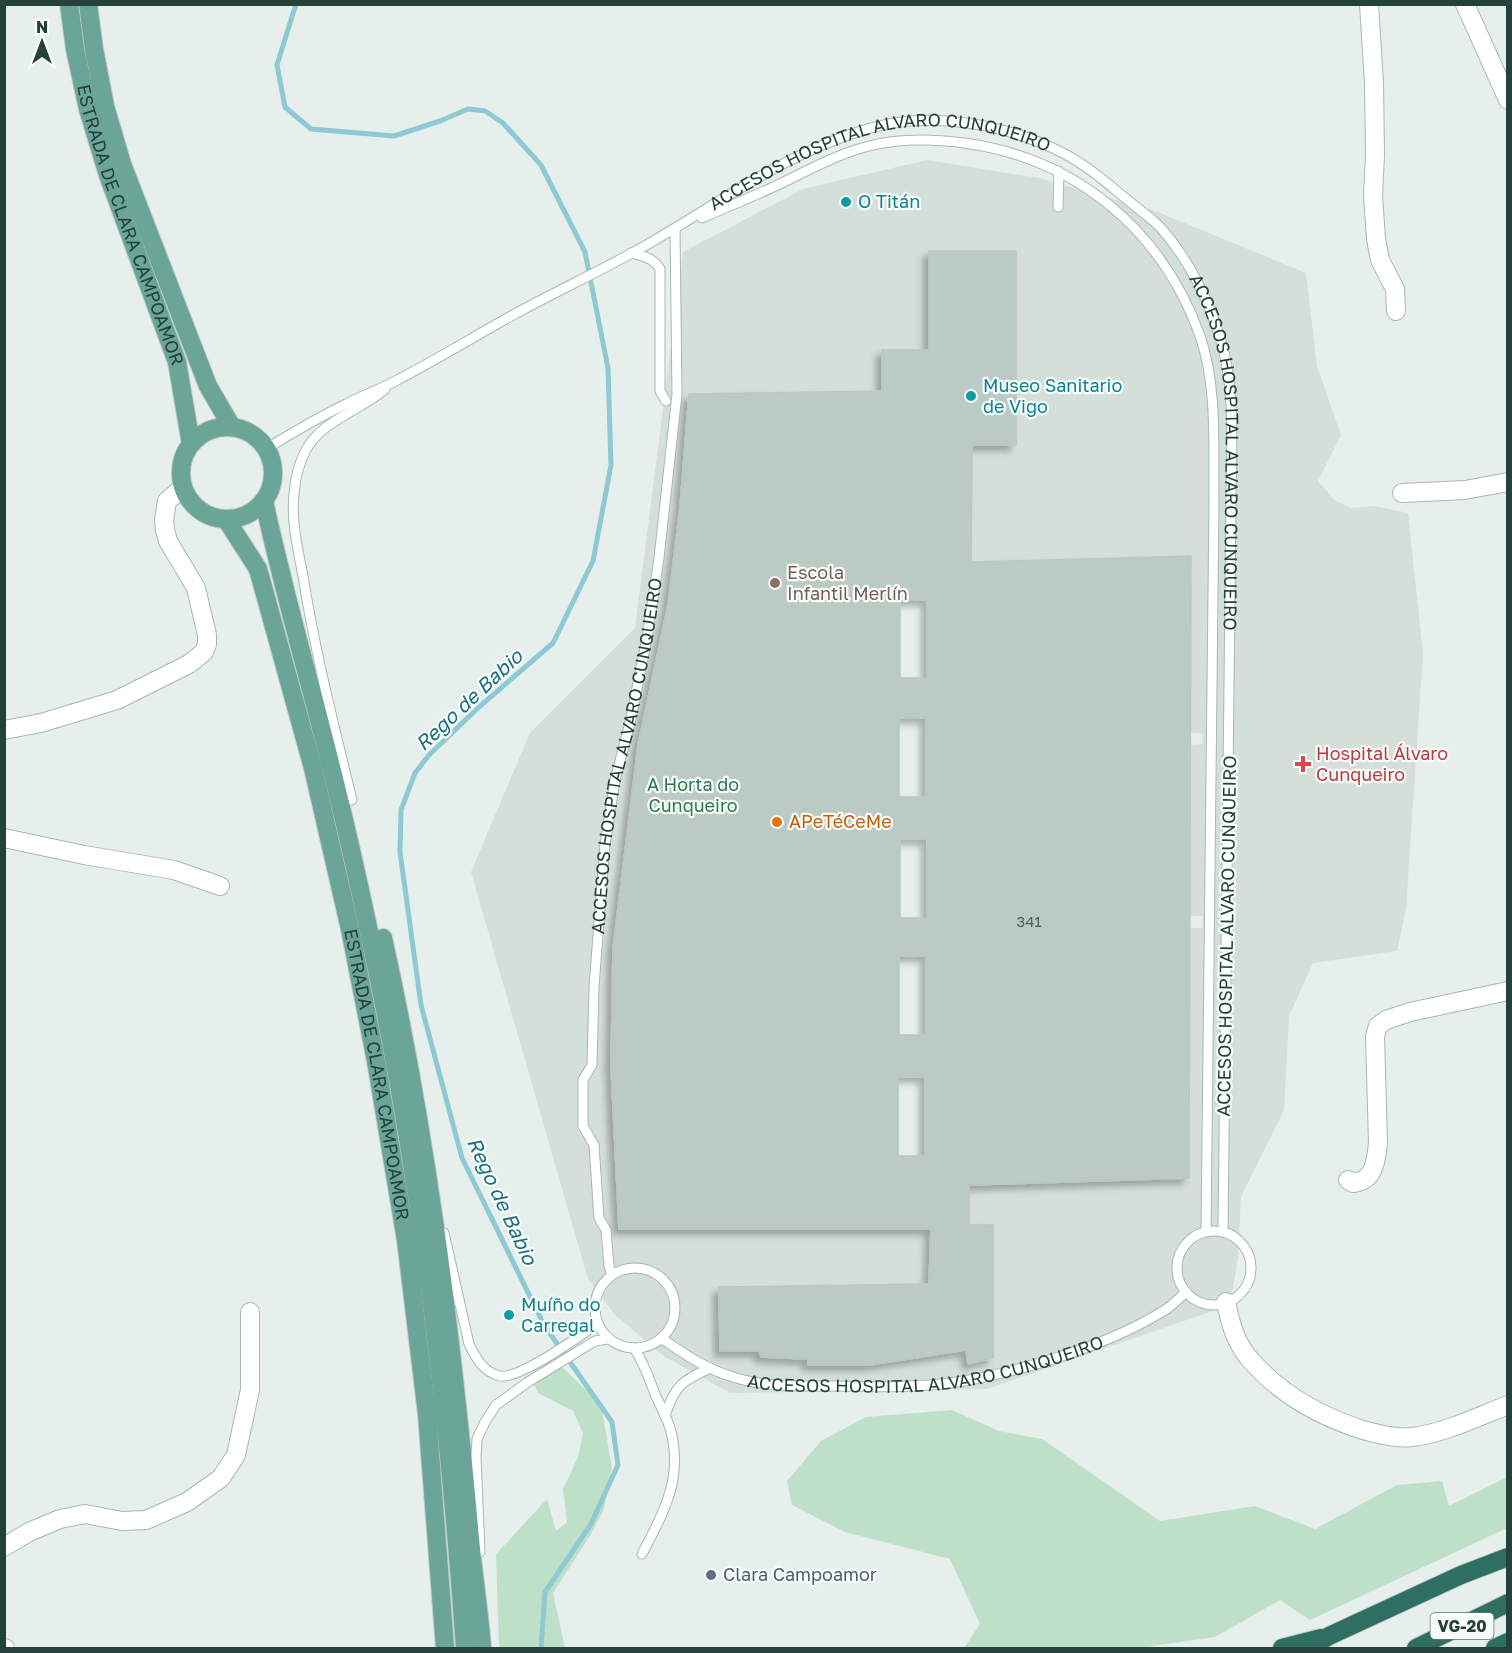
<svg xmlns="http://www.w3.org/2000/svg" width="1512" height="1653" font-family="'Golos Text',sans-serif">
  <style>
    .built { fill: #d4dfda; fill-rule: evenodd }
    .green { fill: #bfe0c8 }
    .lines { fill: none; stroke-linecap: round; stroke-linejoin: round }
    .stream { stroke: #8ec9d4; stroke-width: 5 }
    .building { fill: #bbcac4; stroke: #b8c9c2; stroke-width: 1.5; fill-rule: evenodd; filter: url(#shadow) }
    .service-casing { stroke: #a8b8b2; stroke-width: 11 }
    .minor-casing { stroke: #a8b8b2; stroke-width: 20 }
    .primary-casing { stroke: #c2cac8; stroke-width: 20 }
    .motorway-casing { stroke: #c2cac8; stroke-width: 20 }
    .service { stroke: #fff; stroke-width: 9 }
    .minor { stroke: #fff; stroke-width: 18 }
    .primary { stroke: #6aa596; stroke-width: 18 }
    .motorway { stroke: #2f6f62; stroke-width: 18 }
    .culture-dot { fill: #0f9aa8; stroke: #f7fbf9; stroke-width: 2 }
    .education-dot { fill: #8d6e63; stroke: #f7fbf9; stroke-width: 2 }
    .health-dot { fill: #e0444e; stroke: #f7fbf9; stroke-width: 2 }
    .food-dot { fill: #e8710a; stroke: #f7fbf9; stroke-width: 2 }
    .service-dot { fill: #5c6f8a; stroke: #f7fbf9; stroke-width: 2 }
    .labels { text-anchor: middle; stroke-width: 4.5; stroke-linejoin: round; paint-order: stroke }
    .number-label { font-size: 15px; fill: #4a645c }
    .shield { fill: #f7fbf9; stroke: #637a73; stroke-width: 1.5 }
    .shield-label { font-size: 16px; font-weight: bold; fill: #24423a }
    .street-label { font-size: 18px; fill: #24423a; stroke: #f7fbf9 }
    .culture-label { font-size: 18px; fill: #0d838f; stroke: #f7fbf9; text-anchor: start }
    .education-label { font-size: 18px; fill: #785e54; stroke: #f7fbf9; text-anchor: start }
    .health-label { font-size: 18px; fill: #be3a42; stroke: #f7fbf9; text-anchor: start }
    .park-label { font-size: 18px; fill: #2d7a4b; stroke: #f7fbf9 }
    .food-label { font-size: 18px; fill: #c56008; stroke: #f7fbf9; text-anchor: start }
    .service-label { font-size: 18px; fill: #4e5e75; stroke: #f7fbf9; text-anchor: start }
    .water-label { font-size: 20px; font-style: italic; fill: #1c6f80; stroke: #f7fbf9 }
  </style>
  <defs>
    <filter id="shadow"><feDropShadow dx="-5.5" dy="5.5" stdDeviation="3" flood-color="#0004"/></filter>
  </defs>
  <rect width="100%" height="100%" fill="#e6efeb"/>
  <path class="built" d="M927,160L1039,178L1158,212L1306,273L1317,366L1341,435L1318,481L1334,500L1351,508L1375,506L1408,513L1423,654L1406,909L1397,951L1313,963L1289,1016L1284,1110L1241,1197L1238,1259L1230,1305L987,1389L730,1393L665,1357L615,1315L588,1279L471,872L530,733L635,628L683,252L803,189ZM929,251H1016V445H972L971,569L987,562L1191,556V699L1111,700L1190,719L1191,733H1202L1203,744L1191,745L1190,916H1202L1203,928H1190L1189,1018L1098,1036L1190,1035V1098L1109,1099L1188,1178L985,1185L969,1163V1225L993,1226V1358L968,1364L966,1350L869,1365H809L808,1359L761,1357L759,1351H720L719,1287L929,1284L931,1229H619L611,1066L613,949L638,745L668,605L680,507L689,394L882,391L929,350Z"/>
  <path class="green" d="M561,1366L601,1404L612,1468L604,1509L591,1534L553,1593L565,1648H499L496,1554L547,1499L556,1531L567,1522L563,1489L578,1457L583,1433L573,1411L538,1393L533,1382Z
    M952,1410L999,1431L1042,1439L1160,1521L1255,1506L1315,1529L1397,1485L1442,1481L1449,1506L1507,1477V1528L1310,1620L1280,1600L1215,1637L1139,1648H964L980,1624L950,1559L845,1532L792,1505L787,1481L821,1441L866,1417Z"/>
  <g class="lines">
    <path class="stream" d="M296,4L277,65L285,107L311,129L394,136L440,121L468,109L485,111L503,123L541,165L585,252L608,368L611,465L593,561L553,643L479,707L429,755L415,773L401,810L400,852L421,1005L462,1158L544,1325L612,1422L618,1465L591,1524L545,1592L541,1648"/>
  </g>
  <path class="building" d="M929,251H1016V445H972L971,562L1191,556L1189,1178L969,1185V1225H993V1358L968,1364L966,1350L869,1365H808V1359L761,1357L759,1351H720L719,1287L929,1284L931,1229H619L611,1066L613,949L638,745L668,605L680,507L689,394L882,391V350H929ZM900,600H927V678H900ZM899,718H926V797H899ZM900,839H927V918H900ZM899,956H926V1035H899ZM898,1077H925V1156H898Z"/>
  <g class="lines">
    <defs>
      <g id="service">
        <path d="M1058,207L1059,171"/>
        <path d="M702,218C724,208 747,199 769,189C802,174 833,155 869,146C900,138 932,139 964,143C1076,158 1162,230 1200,336C1218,388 1213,449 1214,503L1206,1232"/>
        <path d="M631,253C644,256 653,258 660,269V391L666,401"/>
        <path id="s1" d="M266,449C292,433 319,417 346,404C363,395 382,389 399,379C438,359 475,336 513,315C553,293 594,274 634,252C712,209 784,152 871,128C932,111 1005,124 1061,152C1087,165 1108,184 1130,202C1140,210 1151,218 1160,227C1188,258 1209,300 1221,341C1236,391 1231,452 1231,503L1223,1232"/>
        <path d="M352,800C334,726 315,652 303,576C298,550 291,521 294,494C295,480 299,463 306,450C321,421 361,410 385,389"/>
        <circle cx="1214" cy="1268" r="37"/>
        <path d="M444,1233L469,1344C476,1358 483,1372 500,1376C518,1380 582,1335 598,1323"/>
        <circle cx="635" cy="1308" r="40"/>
        <path id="s2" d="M612,1275L609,1266L606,1230L599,1218L594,1145L583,1126V1080L592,1065L594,987L605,844L615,780L630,723L647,638L659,558L677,394L675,229"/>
        <path id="s3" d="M661,1338C684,1354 706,1369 733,1377C764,1387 799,1386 832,1386C876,1387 921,1388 964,1381C1027,1370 1111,1344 1165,1310C1173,1305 1179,1298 1186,1292"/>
        <path d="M634,1348C644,1363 649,1378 655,1394C660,1405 666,1416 670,1428C684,1477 664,1512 642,1554"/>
        <path d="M665,1416C675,1385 681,1382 710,1368"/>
        <path d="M480,1552L476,1458L477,1439L485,1422L496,1405L528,1382L595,1341L608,1339"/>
      </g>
      <path id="minor" d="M1369,4L1374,83L1375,155L1373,195L1376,239L1380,260L1395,289L1396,311
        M1465,4L1508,100
        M1402,493L1465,490L1508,482
        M4,730L41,723L117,700L189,664L204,652L207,644V635L196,588L168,541L165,530L164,520L167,501L183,487
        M4,838L84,855L174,870L220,886
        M1348,1180L1353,1183C1375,1181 1376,1160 1378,1143L1375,1036L1378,1026L1386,1020L1410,1012L1508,991
        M1226,1302C1230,1322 1235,1341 1248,1357C1278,1393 1319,1416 1363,1430C1378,1434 1396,1439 1412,1437C1445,1433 1477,1417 1508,1405
        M4,1547L29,1532L60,1519L85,1514L122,1521L146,1520L187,1502L221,1478L236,1455L250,1390V1312
        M4,1648H5"/>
      <g id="primary">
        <path id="s4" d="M69,4L75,49L88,109L108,175L177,362L191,444"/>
        <path d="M88,4L94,49L105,106L122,164L208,386L232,427"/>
        <circle cx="227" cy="473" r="46"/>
        <path d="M264,501C282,585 306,668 327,751C344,817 359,884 373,951C422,1181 449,1415 465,1648"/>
        <path id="s5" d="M226,519L258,569L313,768L350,929L376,1061L406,1240L427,1414L445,1648"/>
        <path d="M383,938C426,1131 451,1329 469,1527C472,1567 479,1607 482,1648"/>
      </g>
      <path id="motorway" d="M1282,1648L1321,1638
        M1309,1648L1329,1636L1461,1575L1508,1557
        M1416,1648L1508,1603
        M1495,1648L1508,1642"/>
    </defs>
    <use href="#service" class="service-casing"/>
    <use href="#minor" class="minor-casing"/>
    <use href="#primary" class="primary-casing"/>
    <use href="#motorway" class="motorway-casing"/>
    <use href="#service" class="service"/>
    <use href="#minor" class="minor"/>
    <use href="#primary" class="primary"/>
    <use href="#motorway" class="motorway"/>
  </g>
  <g class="culture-dot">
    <circle cx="846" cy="202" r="6"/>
    <circle cx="971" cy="396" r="6"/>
    <circle cx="509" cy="1315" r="6"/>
  </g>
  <circle class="education-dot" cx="775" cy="583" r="6"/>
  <path class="health-dot" d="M1300 755h6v6h6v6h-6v6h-6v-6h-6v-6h6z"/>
  <circle class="food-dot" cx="777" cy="822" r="6"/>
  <circle class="service-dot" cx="711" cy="1575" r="6"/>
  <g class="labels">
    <g class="number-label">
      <text x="1029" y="927">341</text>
    </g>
    <rect class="shield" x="1430.5" y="1613" width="63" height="26" rx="4.5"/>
    <g class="shield-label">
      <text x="1462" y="1632">VG-20</text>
    </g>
    <g class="street-label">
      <text dy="6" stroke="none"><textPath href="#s1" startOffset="688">ACCESOS HOSPITAL ALVARO CUNQUEIRO</textPath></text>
      <text dy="6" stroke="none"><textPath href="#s4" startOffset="230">ESTRADA DE CLARA CAMPOAMOR</textPath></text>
      <text dy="6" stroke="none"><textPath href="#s1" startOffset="1246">ACCESOS HOSPITAL ALVARO CUNQUEIRO</textPath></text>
      <text dy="6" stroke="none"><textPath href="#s2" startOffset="530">ACCESOS HOSPITAL ALVARO CUNQUEIRO</textPath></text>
      <text transform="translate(1227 936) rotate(-89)" y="6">ACCESOS HOSPITAL ALVARO CUNQUEIRO</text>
      <text dy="6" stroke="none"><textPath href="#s5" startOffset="579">ESTRADA DE CLARA CAMPOAMOR</textPath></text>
      <text dy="6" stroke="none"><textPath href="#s3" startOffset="278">ACCESOS HOSPITAL ALVARO CUNQUEIRO</textPath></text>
    </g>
    <g class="culture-label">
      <text x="858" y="208">O Titán</text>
      <text x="983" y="392">Museo Sanitario<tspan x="983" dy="21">de Vigo</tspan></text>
      <text x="521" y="1311">Muíño do<tspan x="521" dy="21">Carregal</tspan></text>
    </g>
    <g class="education-label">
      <text x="787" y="579">Escola<tspan x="787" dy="21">Infantil Merlín</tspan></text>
    </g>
    <g class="health-label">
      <text x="1316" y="760">Hospital Álvaro<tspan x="1316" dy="21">Cunqueiro</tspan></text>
    </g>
    <g class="park-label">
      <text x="693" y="791">A Horta do<tspan x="693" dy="21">Cunqueiro</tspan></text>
    </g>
    <g class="food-label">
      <text x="789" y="828">APeTéCeMe</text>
    </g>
    <g class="service-label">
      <text x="723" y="1581">Clara Campoamor</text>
    </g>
    <g class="water-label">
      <text transform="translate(469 700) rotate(-43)" y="7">Rego de Babio</text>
      <text transform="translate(502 1201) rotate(65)" y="7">Rego de Babio</text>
    </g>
  </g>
  <rect width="1512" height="1653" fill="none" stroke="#24423a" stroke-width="12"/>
  <g transform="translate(42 42)" stroke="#f7fbf9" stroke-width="4.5" paint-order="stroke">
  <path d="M0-4.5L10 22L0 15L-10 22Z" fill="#24423a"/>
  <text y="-9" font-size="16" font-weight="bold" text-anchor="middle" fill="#24423a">N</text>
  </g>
</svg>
